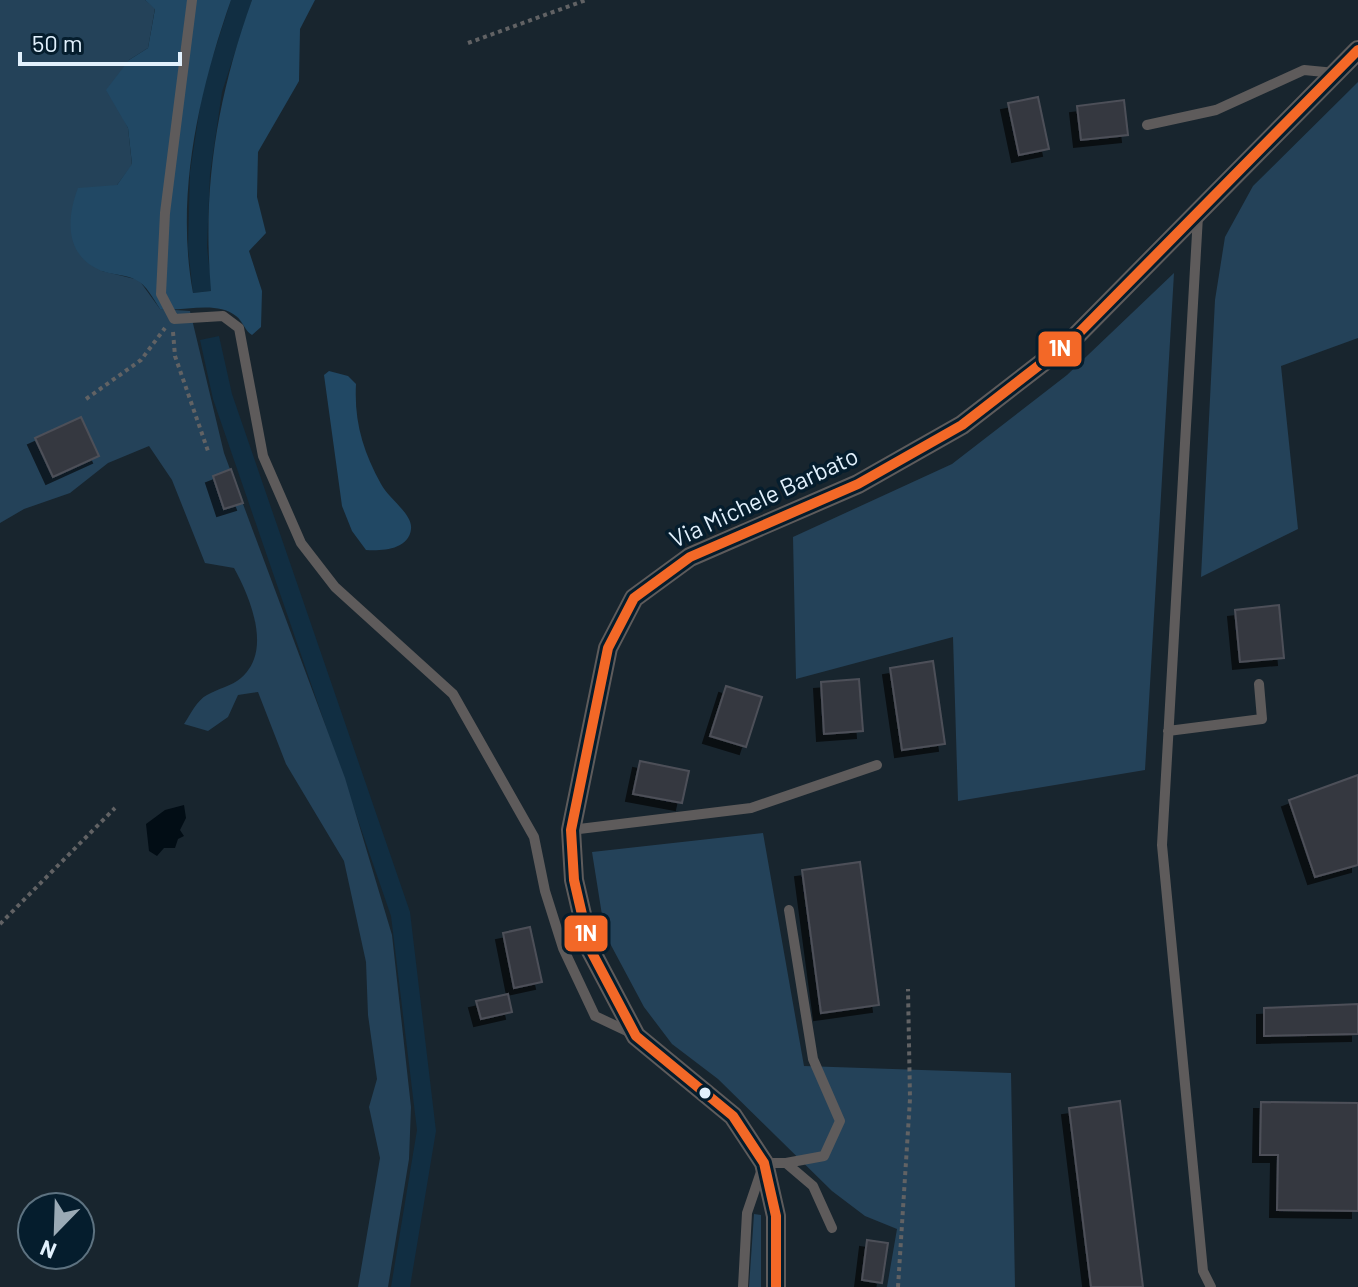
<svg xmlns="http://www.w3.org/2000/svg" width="1358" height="1287" font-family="Barlow,sans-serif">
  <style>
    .built { fill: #112e42 }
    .green { fill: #244259 }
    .forest { fill: #214864 }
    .water { fill: #020d15 }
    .building { fill: #363941; stroke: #4d5059; stroke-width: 2; filter: url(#shadow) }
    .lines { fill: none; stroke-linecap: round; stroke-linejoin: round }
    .path { stroke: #616264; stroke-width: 4; stroke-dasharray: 4 4; stroke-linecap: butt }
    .service { stroke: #5e5b5b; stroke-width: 10 }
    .minor { stroke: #5e5b5b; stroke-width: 20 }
    .bus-1-casing { stroke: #051d2d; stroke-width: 16 }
    .bus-1 { stroke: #f36827; stroke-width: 10 }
    .bus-dot { fill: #e2f1fd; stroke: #051d2d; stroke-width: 3 }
    .labels { text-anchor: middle; stroke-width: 7; stroke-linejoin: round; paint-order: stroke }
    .street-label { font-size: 24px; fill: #e2f1fd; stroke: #051d2d }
    .line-badge { stroke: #051d2d; stroke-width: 3 }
    .badge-label { font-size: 22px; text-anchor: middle; font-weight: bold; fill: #fff }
  </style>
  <defs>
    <filter id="shadow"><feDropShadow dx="-7" dy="7" stdDeviation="0" flood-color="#0009"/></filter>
  </defs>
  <rect width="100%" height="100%" fill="#18252e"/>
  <path class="built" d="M231,0H252L222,92L210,174L207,247L212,291L193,293L188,248L190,172L203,87Z
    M219,336L232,394L410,912L436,1131L410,1287H391L417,1130L391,916L213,399L200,340Z"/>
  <path class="green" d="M0,0H145L155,8L148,48L129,60L121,113L128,128L132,165L117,185L102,271L139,280L160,309L190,311L224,453L345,778L392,935L411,1107L409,1159L388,1287H358L380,1158L369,1107L377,1079L368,1015L366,962L344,861L286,764L258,692L238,695L228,717L208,731L184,724C190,715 197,700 207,695C217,689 232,686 241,678C273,651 250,597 234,568L205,563L172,480L149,446L108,463L70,493L24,509L0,523Z
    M1358,82V338L1281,366L1298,529L1201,577L1215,300L1225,237L1253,186Z
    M1174,273L1145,770L958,801L953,637L796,679L793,537L952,464L1067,375Z
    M763,833L804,1066L1011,1073L1015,1287H887L897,1229L865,1216L832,1191L718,1079L672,1044L644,1007L605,934L592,852Z
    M754,1214L761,1215V1287H749Z"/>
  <path class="forest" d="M145,0H231C199,91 175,196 193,293L211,291C202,187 217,98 252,0H315L300,29L299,81L258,152L257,197L266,233L249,251L262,291L261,327L252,335C244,330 243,321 236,316C216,300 184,312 160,309C154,300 146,284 136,280C127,275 115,275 105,272C66,259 65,222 78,188L117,185L132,164L128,128L106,90L129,60L148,48L155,9Z
    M329,371L348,376L356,384C354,422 363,451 381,484C388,498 413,514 411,529C409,550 381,551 366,550L352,531L342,506L324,375Z"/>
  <path class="water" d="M184,805L186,818L180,830L184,836L178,839L175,848H164L157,856L149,851L146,824L165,810Z"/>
  <path class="building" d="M1038,97L1049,149L1019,155L1008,103Z
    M1124,100L1128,135L1081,140L1077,106Z
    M81,417L99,456L53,477L35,438Z
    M231,469L243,503L224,509L213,476Z
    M1279,605L1284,658L1240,662L1235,610Z
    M933,661L945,744L902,750L890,668Z
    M859,679L863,731L824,734L821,682Z
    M726,686L762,697L746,747L710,736Z
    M640,761L689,771L682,803L633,794Z
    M1358,775V865L1315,877L1289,800Z
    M860,862L879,1005L821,1013L802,870Z
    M530,927L542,982L514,988L503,933Z
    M508,994L512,1012L481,1019L476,1001Z
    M1358,1004V1034L1264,1036V1008Z
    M1120,1101L1143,1287H1091L1069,1108Z
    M1261,1102L1358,1103V1211L1277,1210L1278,1155H1260Z
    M867,1240L888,1243L882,1283L862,1280Z"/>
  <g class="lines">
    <path class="path" d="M468,43L586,0
      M173,332L175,356L208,451
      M86,399L141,360L165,328
      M0,924L115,808
      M898,1287L910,1099L908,989"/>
    <path class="service" d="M192,0L165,213L161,294L174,319L223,316L239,328L263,456L301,543L335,587L453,694L534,837L545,891L563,948L595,1016L631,1033
      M1147,125L1216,110L1304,70L1335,73
      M1198,216L1162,845L1203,1271L1211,1287
      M1168,731L1262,719L1259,684
      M571,830L751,808L877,765
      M786,1163L824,1156L840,1121L813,1059L789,910
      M743,1287L747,1213L764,1163H786L813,1186L832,1228"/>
    <path class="minor" d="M776,1287V1216L764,1163L733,1116L636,1036L590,949L574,880L571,830L608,648L634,598L690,557L858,484L962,425L1073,339L1358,50"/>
    <defs>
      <path id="bus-1" d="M776,1287V1216L764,1163L733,1116L636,1036L590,949L574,880L571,830L608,648L634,598L690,557L858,484L962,425L1073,339L1358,50"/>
    </defs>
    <use href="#bus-1" class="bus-1-casing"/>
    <use href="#bus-1" class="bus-1"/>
  </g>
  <circle class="bus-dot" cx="705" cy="1093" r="7"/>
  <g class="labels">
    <g class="street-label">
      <text transform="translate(764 498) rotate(-25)" y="8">Via Michele Barbato</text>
    </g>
  </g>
  <g class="line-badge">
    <rect x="1037" y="330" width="46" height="38" rx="8" fill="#f36827"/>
    <rect x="563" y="914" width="46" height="39" rx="8" fill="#f36827"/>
  </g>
  <g class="badge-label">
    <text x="1060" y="356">1N</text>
    <text x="586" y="941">1N</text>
  </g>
  <g transform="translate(56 1231) rotate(203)"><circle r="38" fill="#051d2d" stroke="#5d7280" stroke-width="2"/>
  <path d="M0-6L14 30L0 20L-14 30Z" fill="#9baab5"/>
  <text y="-12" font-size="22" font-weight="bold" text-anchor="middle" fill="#e2f1fd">N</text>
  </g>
  <path d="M20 52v12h160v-12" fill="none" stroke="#e2f1fd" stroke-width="4"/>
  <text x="32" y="52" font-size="24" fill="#e2f1fd" stroke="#051d2d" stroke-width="6" paint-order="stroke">50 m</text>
</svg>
